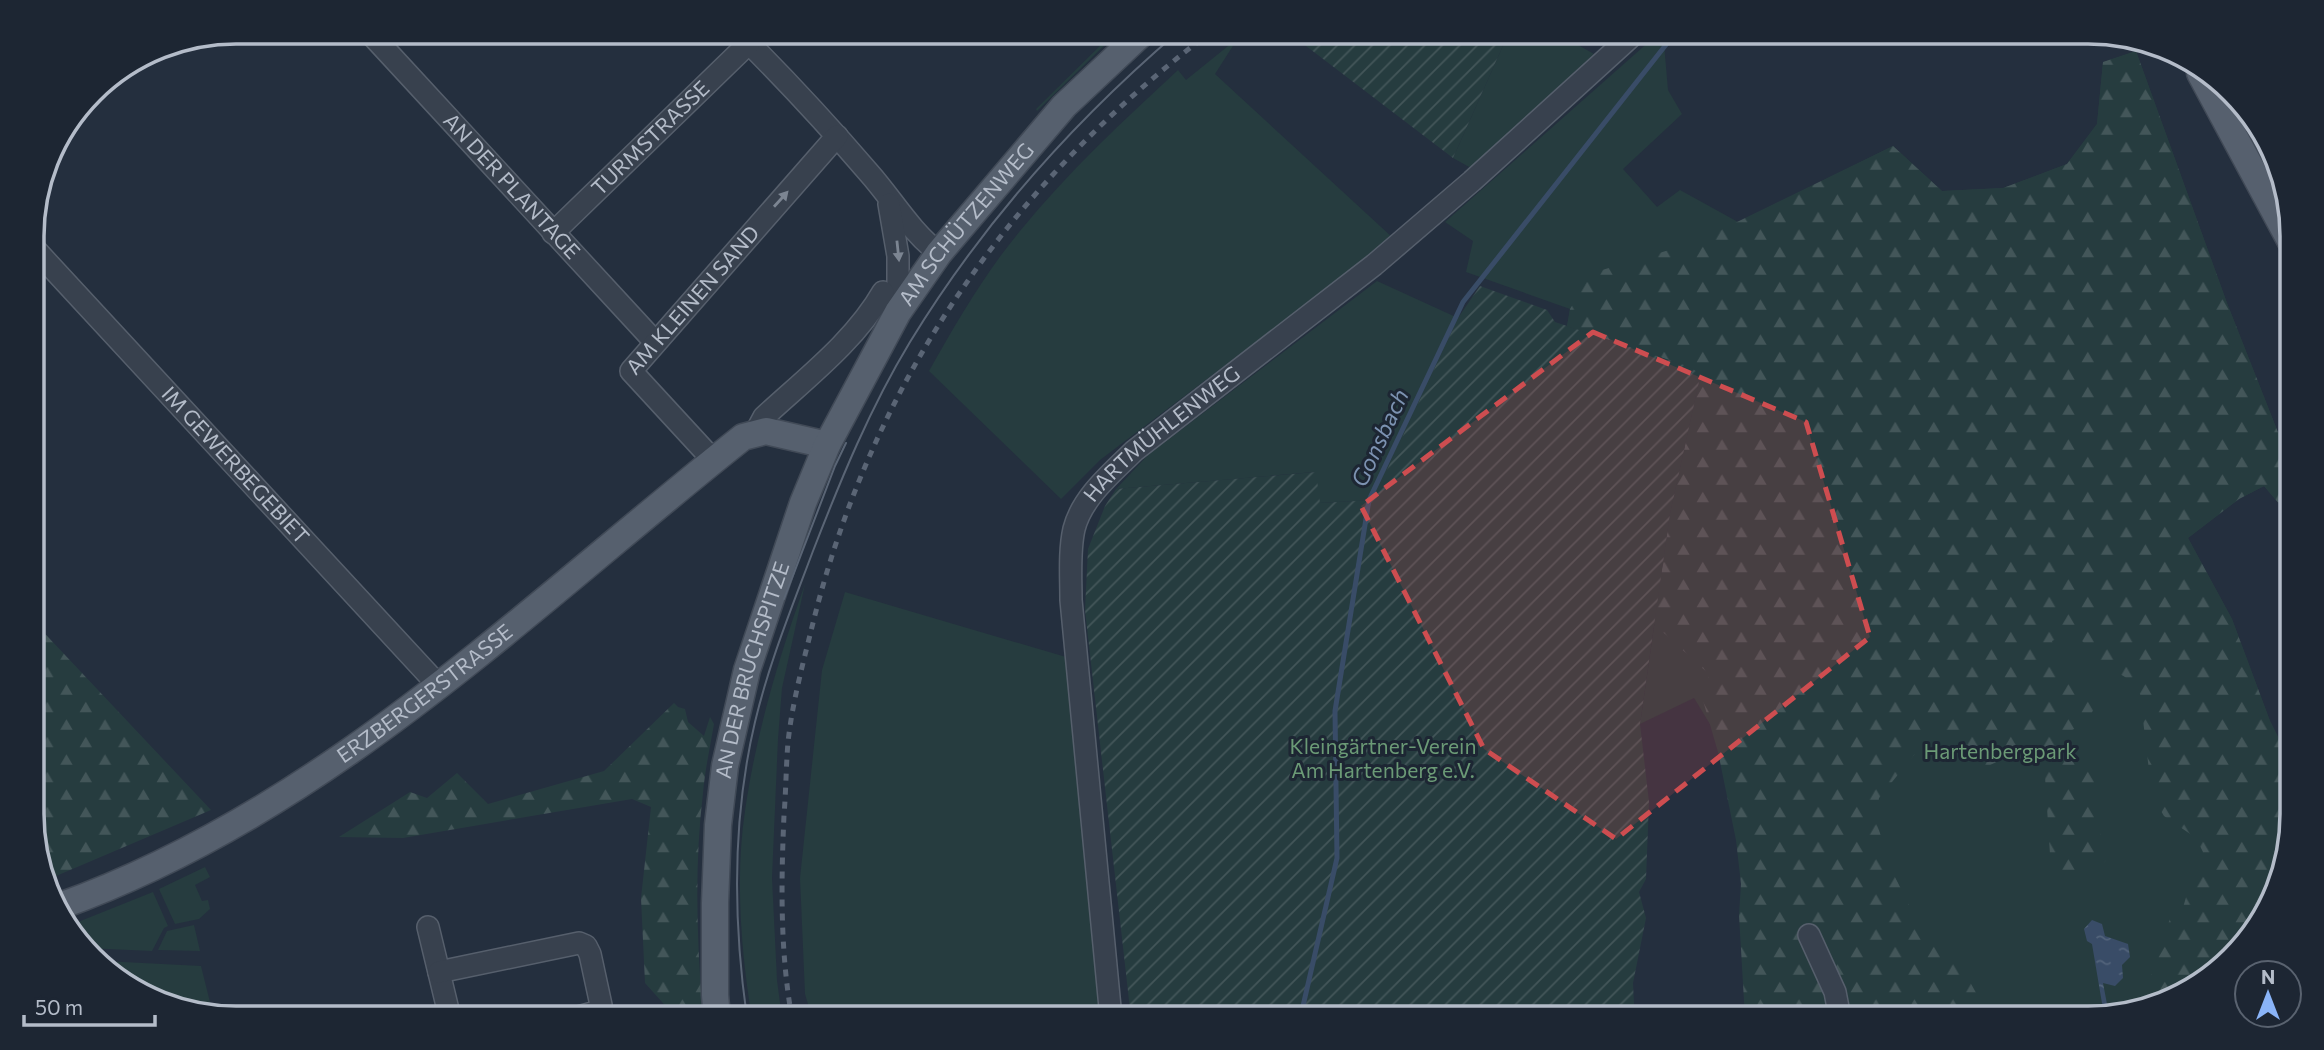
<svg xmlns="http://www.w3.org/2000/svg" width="2324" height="1050" font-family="Commissioner,sans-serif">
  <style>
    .green { fill: #263c3f }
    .forest { fill: url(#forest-firs) }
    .garden { fill: url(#garden-furrows) }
    .water { fill: url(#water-ripples) }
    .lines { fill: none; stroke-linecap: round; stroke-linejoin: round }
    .stream { stroke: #394c67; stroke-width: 5 }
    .minor-casing { stroke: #565f6c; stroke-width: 24 }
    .major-casing { stroke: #414a57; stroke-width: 29 }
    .minor { stroke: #38414e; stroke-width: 21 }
    .major { stroke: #56606e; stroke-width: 26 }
    .tram { stroke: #5a6575; stroke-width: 2 }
    .rail { stroke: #5a6575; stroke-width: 5; stroke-dasharray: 7 7; stroke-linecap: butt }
    .oneway { fill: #7c8592 }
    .marked { fill: #ce4d50; fill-opacity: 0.2; stroke: #ce4d50; stroke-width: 5; stroke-dasharray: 14 9; stroke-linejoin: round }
    .labels { text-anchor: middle; stroke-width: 6; stroke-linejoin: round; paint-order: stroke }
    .street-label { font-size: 21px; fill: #b4bcc9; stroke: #1d2633 }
    .park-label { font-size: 21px; fill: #6b9a76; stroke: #1d2633 }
    .water-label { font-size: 23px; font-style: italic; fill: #7c92b1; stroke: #1d2633 }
    .rim { fill: none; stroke: #b4bcc9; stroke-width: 3.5 }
  </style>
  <defs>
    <pattern id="forest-firs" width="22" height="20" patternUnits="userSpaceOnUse" patternTransform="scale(1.75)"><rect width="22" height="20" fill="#263c3f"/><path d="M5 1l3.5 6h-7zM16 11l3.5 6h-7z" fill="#435659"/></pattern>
    <pattern id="garden-furrows" width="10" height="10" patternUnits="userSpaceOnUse" patternTransform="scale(1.75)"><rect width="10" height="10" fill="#263c3f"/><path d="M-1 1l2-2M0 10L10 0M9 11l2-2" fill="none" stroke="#435659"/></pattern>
    <pattern id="water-ripples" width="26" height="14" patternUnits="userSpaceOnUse" patternTransform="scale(1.75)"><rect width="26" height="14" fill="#394c67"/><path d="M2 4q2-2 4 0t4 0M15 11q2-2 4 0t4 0" fill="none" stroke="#53647b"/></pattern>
  </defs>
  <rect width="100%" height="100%" fill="#242f3e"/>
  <path class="green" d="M1114,32H1118L1037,111L1036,109Z
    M1509,32H1555L1594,54L1471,168L1453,158Z
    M1660,32H1663L1668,90L1682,114L1623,169L1657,207L1680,190L1738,222L1893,146L1942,191L2003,188L2067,164L2097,124L2103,62L2136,51L2227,303L2292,468V529L2287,513L2264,486L2239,499L2188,538L2232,619L2270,721L2292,765V814L2277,892L2202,984L2101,1018H1854L1858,1009L1719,739L1694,698L1640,724L1670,514L1699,382L1697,372L1690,367L1567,326L1570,309L1466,272L1473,241L1445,222Z
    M1238,38L1215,74L1393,238L1100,460L1061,499L929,371C956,323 985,273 1020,231C1068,172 1123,121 1178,70L1186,80Z
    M1377,281L1458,318L1374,500L1319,503L1315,472L1116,489L1148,455Z
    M805,584L782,688L778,739L772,878L777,980L782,1018H752C741,953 735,876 745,811C756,733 779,657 805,584Z
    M845,592L1066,657L1101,1018H812L805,994L800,878L822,670Z
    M205,867L210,877L195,885L202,901L208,900L210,909L199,919L175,924L159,889Z
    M153,892L168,926L164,928L152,951L86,948L74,938L68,926Z
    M194,925L200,951L158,950L167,931Z
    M104,961L201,966L213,1014L158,1003Z"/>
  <path class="forest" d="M2136,51L2227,303L2292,468V529L2287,513L2264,486L2239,499L2188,538L2232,619L2270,721L2292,765V814L2277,892L2202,984L2137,1006L2138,995L2151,976L2158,951L2170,919L2182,911L2187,894L2198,880L2203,852L2196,838L2164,816L2152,796L2140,694L2125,677L2103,664L2073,631L2052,641L2061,670L2086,688L2095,706L2088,721L2060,737L2065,753L2080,763L2102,784L2092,802L2106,853L2105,862L2080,870H2051L2044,761L2041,753L2031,757L2011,755L1986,767L1956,753L1931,734L1879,798L1876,821L1893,873L1914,915L1929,934L1960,964L1990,1018H1745L1739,915L1741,884L1736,840L1718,752L1700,690L1710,675L1654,624L1670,514L1699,382L1697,372L1690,367L1567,326L1570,309L1592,273L1696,242L1893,146L1942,191L2003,188L2067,164L2097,124L2103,62Z
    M33,621L211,810L49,879L33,841Z
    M674,703L678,707L685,709L688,722L704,736L710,717L714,724C710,747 705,770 703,793C694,867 697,944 703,1018H673L671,1012L645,983L641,898L651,807L632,799L403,838L339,837L410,792L427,798L457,773L488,804L604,771Z"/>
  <path class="garden" d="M1289,33V32H1509L1453,158Z
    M1480,286L1547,310L1555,322L1690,367L1697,372L1699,382L1670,514L1640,724L1649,802L1646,879L1639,892L1646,918L1633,983L1634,1004L1629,1018H1131L1085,610L1088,549L1105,506L1116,489L1316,472L1320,503L1373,500L1458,318Z"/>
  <path class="water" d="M2092,920L2102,924L2105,936L2128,944L2130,957L2122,965L2123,978L2115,986L2103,983L2109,1015L2086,1018L2094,1012L2104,1015L2092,944L2087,941L2084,929Z"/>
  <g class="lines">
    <path class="stream" d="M1309,1018L1303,1006L1337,858L1335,711L1369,500L1463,302L1676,32"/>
    <defs>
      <g id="minor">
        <path id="s1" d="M369,32L655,342"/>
        <path d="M738,32C783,77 827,124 869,173C893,200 910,231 939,253"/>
        <path d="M889,204L898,256V312"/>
        <path id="s2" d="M553,233L749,43"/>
        <path id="s3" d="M32,246L439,686"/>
        <path d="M756,432L764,417C805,379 855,341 883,292"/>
        <path id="s4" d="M713,460L631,371L837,136"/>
        <path d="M428,927L450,1018"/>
        <path d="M1809,935L1835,992L1840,1018"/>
        <path d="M439,972L579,943L586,946L590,954L601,1005L596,1012L574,1018"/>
        <path id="s5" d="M1111,1018L1071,600C1071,577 1069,551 1074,529C1082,497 1112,473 1134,451L1374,265L1472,181L1636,32"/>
      </g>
      <g id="major">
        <path d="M2200,73L2291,242"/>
        <path id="s6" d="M60,906C325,811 527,608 743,437L766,431L827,445"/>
        <path id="s7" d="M717,1018L715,995V903L718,825L725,766L747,670L803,503L827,445L898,312L939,253L1064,106L1143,32"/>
      </g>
    </defs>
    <use href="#minor" class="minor-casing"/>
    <use href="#major" class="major-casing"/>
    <use href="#minor" class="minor"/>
    <use href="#major" class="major"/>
    <path class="tram" d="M784,599L835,466L846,443
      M747,1018C733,920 732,819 755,722C769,663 792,607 813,551C841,479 870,408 910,342C982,224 1074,121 1178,32"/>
    <path class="rail" d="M792,1018C780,952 781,883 784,815C786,791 786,766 788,742C792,705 802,667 811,631C870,385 1010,182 1211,32"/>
  </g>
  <defs><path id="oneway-solid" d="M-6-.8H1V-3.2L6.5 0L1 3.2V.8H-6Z" transform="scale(1.75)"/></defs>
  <g class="oneway">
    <use href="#oneway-solid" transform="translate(781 199) rotate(-48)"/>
    <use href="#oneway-solid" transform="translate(898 251) rotate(84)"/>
  </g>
  <path class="marked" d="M1593,332L1806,422L1870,637L1616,839L1484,749L1361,506Z"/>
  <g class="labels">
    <g class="street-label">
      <text dy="7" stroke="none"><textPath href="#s2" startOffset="136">TURMSTRASSE</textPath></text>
      <text dy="7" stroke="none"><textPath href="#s1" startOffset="210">AN DER PLANTAGE</textPath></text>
      <text dy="7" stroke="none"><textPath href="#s7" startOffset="852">AM SCHÜTZENWEG</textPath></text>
      <text dy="7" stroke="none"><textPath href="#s4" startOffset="215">AM KLEINEN SAND</textPath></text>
      <text dy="7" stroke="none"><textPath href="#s5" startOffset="623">HARTMÜHLENWEG</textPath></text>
      <text dy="7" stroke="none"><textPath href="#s3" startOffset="299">IM GEWERBEGEBIET</textPath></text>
      <text dy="7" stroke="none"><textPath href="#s7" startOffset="352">AN DER BRUCHSPITZE</textPath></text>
      <text dy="7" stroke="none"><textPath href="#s6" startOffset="424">ERZBERGERSTRASSE</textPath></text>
    </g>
    <g class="park-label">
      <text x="1383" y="754">Kleingärtner-Verein<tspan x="1383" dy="24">Am Hartenberg e.V.</tspan></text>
      <text x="2000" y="759">Hartenbergpark</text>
    </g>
    <g class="water-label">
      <text transform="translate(1380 438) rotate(-65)" y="8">Gonsbach</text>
    </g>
  </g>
  <path d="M0 0H2324V1050H0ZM236 44H2088A192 192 0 0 1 2280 236V814A192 192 0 0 1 2088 1006H236A192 192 0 0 1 44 814V236A192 192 0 0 1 236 44Z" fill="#1d2633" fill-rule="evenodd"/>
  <path class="rim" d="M236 44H2088A192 192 0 0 1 2280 236V814A192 192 0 0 1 2088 1006H236A192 192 0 0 1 44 814V236A192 192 0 0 1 236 44Z"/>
  <g transform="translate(2268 994)"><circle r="33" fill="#1d2633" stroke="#59626f" stroke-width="2"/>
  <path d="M0-5L12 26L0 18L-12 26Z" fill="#8ab4f8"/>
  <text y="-10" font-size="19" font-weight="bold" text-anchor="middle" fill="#b4bcc9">N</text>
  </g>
  <path d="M24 1015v10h131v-10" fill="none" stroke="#b4bcc9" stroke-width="3.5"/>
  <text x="35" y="1015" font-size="21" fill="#b4bcc9" stroke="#1d2633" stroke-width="5" paint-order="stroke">50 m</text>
</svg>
